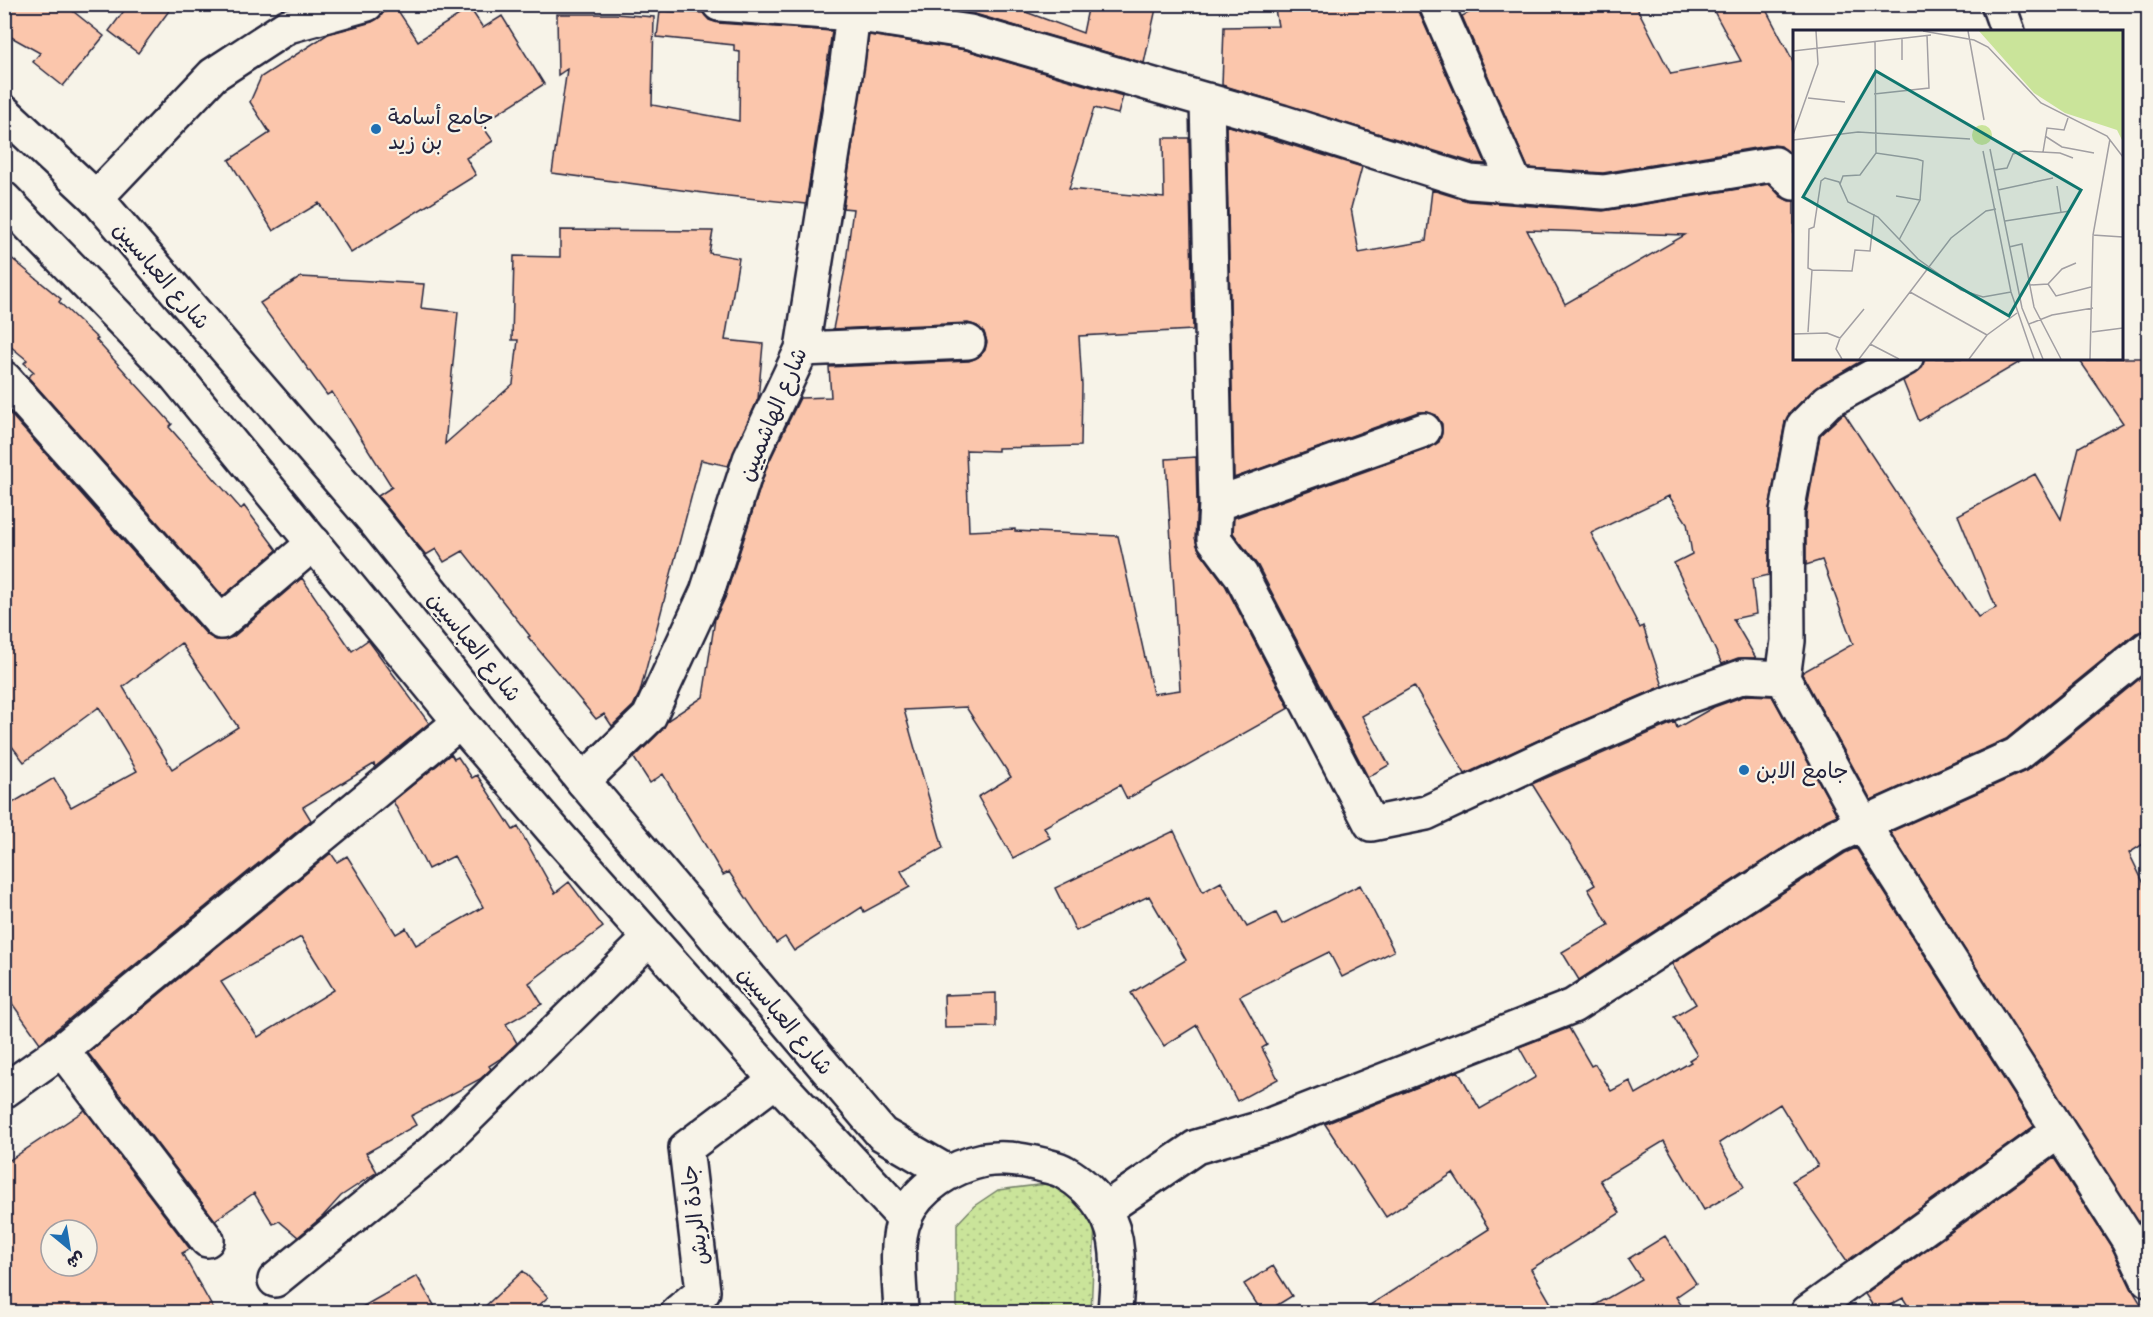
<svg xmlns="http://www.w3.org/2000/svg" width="2153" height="1317" font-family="Mynerve,'Playpen Sans Arabic',sans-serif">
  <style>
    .grass { fill: url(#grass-dots); stroke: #76836a; stroke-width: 1.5 }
    .building { fill: #fbc6ac; stroke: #22223b; stroke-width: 1.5; fill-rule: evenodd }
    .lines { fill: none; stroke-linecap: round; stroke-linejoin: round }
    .minor-casing { stroke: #22223b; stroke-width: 38 }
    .major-casing { stroke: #22223b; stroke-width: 38 }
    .minor { stroke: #f7f3e8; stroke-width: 33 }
    .major { stroke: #f7f3e8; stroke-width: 33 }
    .poi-dot { fill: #1f6fb2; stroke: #f7f3e8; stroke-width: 2 }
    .labels { text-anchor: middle; stroke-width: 4.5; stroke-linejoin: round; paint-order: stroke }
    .poi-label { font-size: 22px; fill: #22223b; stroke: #f7f3e8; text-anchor: start }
    .street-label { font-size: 22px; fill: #22223b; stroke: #f7f3e8 }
    .inset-road { fill: none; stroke: #a29fa3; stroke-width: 1.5 }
    .view { fill: #0f766e; fill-opacity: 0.15; stroke: #0f766e; stroke-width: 3 }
    .inset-edge { fill: none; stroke: #22223b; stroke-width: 3 }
  </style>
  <defs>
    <pattern id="grass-dots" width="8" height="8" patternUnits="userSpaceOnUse" patternTransform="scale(1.5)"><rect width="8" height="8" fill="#cae49a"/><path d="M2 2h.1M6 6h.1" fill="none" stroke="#adc386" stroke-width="1.8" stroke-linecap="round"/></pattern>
  </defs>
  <rect width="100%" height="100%" fill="#f7f3e8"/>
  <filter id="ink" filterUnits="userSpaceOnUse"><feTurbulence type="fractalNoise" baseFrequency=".0167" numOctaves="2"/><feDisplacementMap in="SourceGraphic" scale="12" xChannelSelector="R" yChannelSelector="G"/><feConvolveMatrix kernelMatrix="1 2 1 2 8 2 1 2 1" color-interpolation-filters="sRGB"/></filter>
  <g filter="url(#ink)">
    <path class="grass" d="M1046,1184L1071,1195L1095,1223L1091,1312H957V1224L974,1206L998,1190Z"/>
    <path class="building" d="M4,4H64L104,36L63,86L33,62L40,53L4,33Z
      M129,4H174L138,53L109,31Z
      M915,4H1004L1083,33L1089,4H1157L1144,63L975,14Z
      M1274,4H1418L1419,12L1486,164L1474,163L1222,85L1224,27L1278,26Z
      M1487,4H1635L1671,74L1741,61L1710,4H1763L1794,63V157L1781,146L1773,145L1603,173L1528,168L1462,16Z
      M470,8L483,28L502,16L544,84L481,124L493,141L466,158L476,175L351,253L319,203L273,231L229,160L270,133L250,102L261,77L328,34L372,22L380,17L384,12L397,9L418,41Z
      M660,11L703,13L709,20L718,23L832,31L806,204L719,195L552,173L567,69L558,75L557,14H615L654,17L652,105L739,121L740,52L734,51V45L657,37Z
      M869,35L966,50L1123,96L1118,114L1094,108L1069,189L1164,198L1163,138H1189L1193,330L1079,336L1082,385L1081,446L998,448V451L966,450L969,531L1015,529V531L1118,536L1153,694L1180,690L1166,459L1196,457L1197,504L1195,538L1199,550L1225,585L1289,708L1127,799L1120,785L1044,827L1050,838L1013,858L978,797L1011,777L966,707L904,710L943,848L901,871L910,887L864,912L862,907L794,951L785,937L776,943L729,872L723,875L663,774L650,783L634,758L662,730L668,720L703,697L715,619L725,598L767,466L800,398L831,397L829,367L969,361L978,357L985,350L987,342L984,332L977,326L968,323L833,329L845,269L853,209L843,208Z
      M1226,125L1362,167L1351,208L1359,253L1426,241L1432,190L1468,201L1603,211L1769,184L1781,197L1789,201H1794V358H1866L1815,388L1790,413L1785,422L1769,509V575L1752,579L1756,614L1733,619L1756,658H1738L1722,664L1674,563L1692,554L1687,523L1669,496L1591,533L1640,628L1643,626L1663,686L1545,737L1465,774L1414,686L1362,716L1389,765L1368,777L1258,566L1233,533L1234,518L1430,448L1439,442L1442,433V424L1436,415L1427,412H1418L1234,478ZM1527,230L1685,235L1565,304Z
      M560,230L713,231L709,253L739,258L725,340L763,344L758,399L728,466L701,460L640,692L633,706L612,726L604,714L596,719L528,637L530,636L463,551L444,562L436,549L426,555L378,496L392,487L332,392L327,395L260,303L301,277L424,284L421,308L458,312L445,444L513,384L518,340H512L514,256L560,257Z
      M4,252L61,299L59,302L98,339L96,340L172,424L169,427L241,509L244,506L277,550L223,596L28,377L34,372L24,363L27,360L4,341Z
      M1925,358H2027L1919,421L1903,381L1922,368Z
      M2078,358H2148V630L2136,633L2006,739L1871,800L1802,674L1803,672L1853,644L1822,560L1806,565V514L1820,435L1844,413L1978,617L1996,608L1958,515L2035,474L2061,519L2079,447L2123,423Z
      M4,407L207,635L216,640H224L233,637L302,578L352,651L368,640L429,723L375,767L374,764L303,807L311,820L40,1043L4,992V808L54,778L71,807L137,771L99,707L24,762L4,736ZM181,643L238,727L172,769L123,687Z
      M2148,672V841L2129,853L2148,892V1238L1890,832L2028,770Z
      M1747,695L1772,696L1837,815L1826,820L1579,980L1562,952L1609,925L1588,889L1595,885L1532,784L1675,722L1677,728L1714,707Z
      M451,754L454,759L458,757L472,778L477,775L513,830L518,827L555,893L569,882L603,927L529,983L542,1004L506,1024L517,1043L500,1059L489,1066L491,1069L480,1079L411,1116L416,1125L366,1153L377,1172L341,1196L323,1216L298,1237L279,1221L273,1224L254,1193L215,1220L88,1053L331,853L337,862L347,856L396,934L406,928L416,945L483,907L454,856L428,869L393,801ZM301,937L334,990L258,1037L221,982Z
      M1174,831L1203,892L1221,882L1247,927L1276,913L1282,924L1360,885L1394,951L1342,977L1329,952L1240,996L1267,1045L1262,1048L1278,1079L1237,1101L1197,1025L1164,1046L1131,993L1186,960L1149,896L1076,931L1055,888Z
      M1856,848L2034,1126L1847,1261L1792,1181L1818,1166L1780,1104L1719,1143L1744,1187L1704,1210L1664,1141L1600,1180L1620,1213L1531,1269L1556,1312H1359L1489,1229L1453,1173L1386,1217L1325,1124L1458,1071L1480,1109L1536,1077L1519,1047L1569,1028L1591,1066L1595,1064L1611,1091L1630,1081L1636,1094L1691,1062L1689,1060L1697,1055L1674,1017L1696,1004L1672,964L1845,853Z
      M996,993V1027L945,1028L944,995Z
      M85,1110L190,1249L182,1253L215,1312H4V1164ZM51,1230H87V1266H51Z
      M2054,1158L2112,1248L2131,1288L2146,1312H1912L1903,1298L1877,1312L1865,1294Z
      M1665,1236L1696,1283L1676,1297L1686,1312H1583L1641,1279L1628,1259Z
      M1273,1266L1292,1296L1266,1312H1262L1244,1284Z
      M523,1271L548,1297L532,1312H479Z
      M417,1276L438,1312H353Z"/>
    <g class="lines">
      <defs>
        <path id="minor" d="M719,4L853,14L970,32L1282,122L1470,182L1604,192L1775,164L1794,183
          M1436,4L1516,186
          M1998,4L2008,32
          M1207,100L1216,504L1424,430
          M96,198L213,75L288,26L367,4
          M802,349L968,342
          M4,378L221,622L314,543
          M1216,504L1214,539L1241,575L1371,824L1426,813L1552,754L1680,699L1744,676L1783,678L1788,641L1787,512L1803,426L1828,401L1906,358
          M1783,678L1863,824L2128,1239L2148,1280
          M583,781L649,717L707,592L750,459L802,349L847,63L854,4
          M62,1050L207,1240
          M4,1091L62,1050L460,722
          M1104,1210L1196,1147L1265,1127L1573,1006L1836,836L2016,755L2148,648
          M275,1280L438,1147L650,938
          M678,1312L703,1291L686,1148L776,1080
          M1808,1312L2059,1131"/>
        <path id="major" d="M4,112L96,198L372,518L583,781L882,1134L949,1173
          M4,199L175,375L460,722L552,829L776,1080L905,1219
          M901,1312C900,1284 894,1244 905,1217C919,1187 951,1167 984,1160C1002,1157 1025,1160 1043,1165C1050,1167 1058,1168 1064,1172C1080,1181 1094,1194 1104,1210C1123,1240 1117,1279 1115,1312"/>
      </defs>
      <use href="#minor" class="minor-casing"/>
      <use href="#major" class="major-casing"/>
      <use href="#minor" class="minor"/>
      <use href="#major" class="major"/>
    </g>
  </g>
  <g class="poi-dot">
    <circle cx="376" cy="129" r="6"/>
    <circle cx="1744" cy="770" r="6"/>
  </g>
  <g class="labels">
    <g class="poi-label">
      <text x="388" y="124">جامع أسامة<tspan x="388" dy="25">بن زيد</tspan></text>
      <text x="1756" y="778">جامع الابن</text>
    </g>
    <g class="street-label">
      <text transform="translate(162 275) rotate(49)" y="8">شارع العباسيين</text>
      <text transform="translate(772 414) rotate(-67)" y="8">شارع الهاشميين</text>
      <text transform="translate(475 646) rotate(51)" y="8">شارع العباسيين</text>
      <text transform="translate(786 1020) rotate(50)" y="8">شارع العباسيين</text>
      <text transform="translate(694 1215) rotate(-97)" y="8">جادة الريش</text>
    </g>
  </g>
  <g transform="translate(1793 30)">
    <rect width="330" height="330" fill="#f7f3e8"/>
    <path d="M179 105a10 10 0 1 1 20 0a10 10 0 1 1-20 0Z" fill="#cae49a"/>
    <path d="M186,1H330V112L324,100L272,83L241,63Z" fill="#cae49a"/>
    <path class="inset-road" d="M130,1L181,10L195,17L248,73L314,106L330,127M175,1L191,90M109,8V30M82,11L83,123M0,21L138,5M81,64L136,58L134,5M15,68L52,72M0,105L25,34L23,1M252,106L269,117L301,123M317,109L300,205L330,207M0,110L65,102L177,109M197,119L229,278L250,329M190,121L218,262L241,329M250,122L254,98L271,100L275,88M201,140L214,138L220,124L231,121L267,123L280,128M47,154L50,146L67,145L83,123L124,129L130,131L127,170M264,156L268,182M205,160L260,148M103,166L127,170L106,210M212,191L277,181M216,217L229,214L241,277L268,329M19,240L59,241L62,220L77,221L81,184M255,254L263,266L298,257M237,255L255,254L269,239L283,233M117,262L194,305M236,294L259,285L300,278M15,302L19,240L15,238L16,199L21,197L28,151L32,148L46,152L55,172L85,187L125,229L168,260L190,267L218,262M299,302L330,298M0,304L34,303L47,308L71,279M47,308L43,319L49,329M77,314L106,329M66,329L158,208L193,181L203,179M176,329L194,305L224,283M297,329L300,205"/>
    <path class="view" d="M83,41L288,160L216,286L10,167Z"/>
    <rect width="330" height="330" class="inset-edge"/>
  </g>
  <rect width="2153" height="1317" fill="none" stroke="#f7f3e8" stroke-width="24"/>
  <rect x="12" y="12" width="2129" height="1293" fill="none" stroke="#22223b" stroke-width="2" filter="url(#ink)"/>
  <g transform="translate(69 1248) rotate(150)"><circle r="28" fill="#f7f3e8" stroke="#a29fa3" stroke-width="1.5"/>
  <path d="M0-4.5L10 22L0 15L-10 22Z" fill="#1f6fb2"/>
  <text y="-9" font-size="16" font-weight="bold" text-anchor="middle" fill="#22223b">ش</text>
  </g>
</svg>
